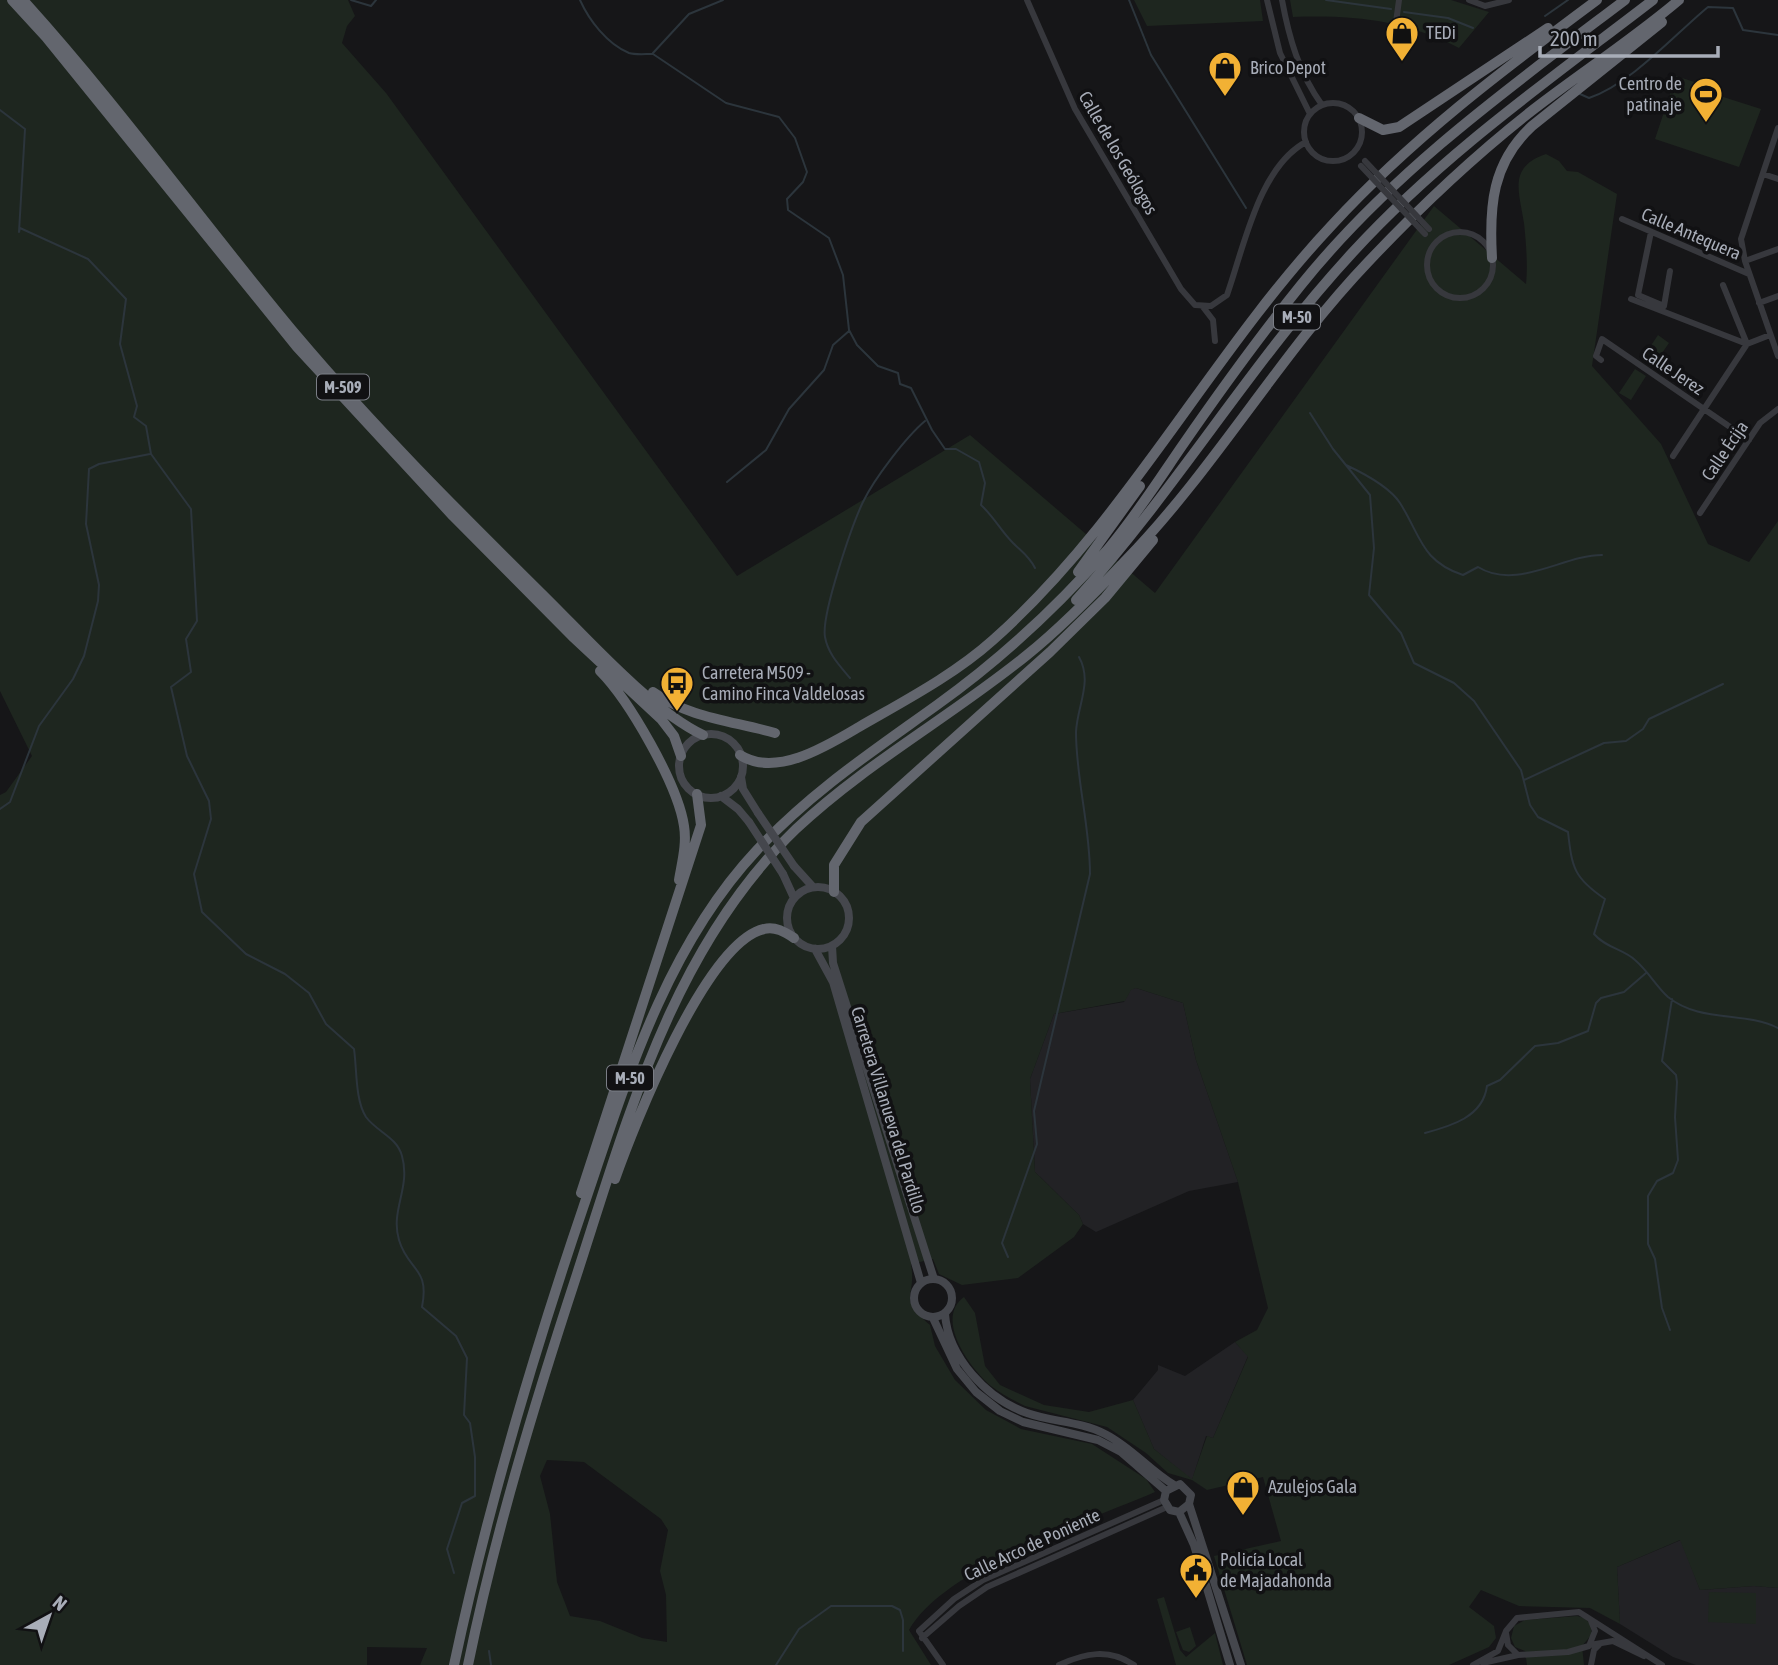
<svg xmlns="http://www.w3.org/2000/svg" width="1778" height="1665" font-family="'Asap Condensed',sans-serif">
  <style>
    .built { fill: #222225 }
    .green { fill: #1e261f; fill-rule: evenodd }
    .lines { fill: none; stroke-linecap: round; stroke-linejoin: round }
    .stream { stroke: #2c353c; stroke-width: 2 }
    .street { stroke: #37383d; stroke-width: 6 }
    .secondary { stroke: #45474d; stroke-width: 8 }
    .highway { stroke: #63666e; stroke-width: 10 }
    .street-bridge { stroke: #37383d; stroke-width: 6 }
    .secondary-bridge { stroke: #45474d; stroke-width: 8 }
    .labels { text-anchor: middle; stroke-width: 7; stroke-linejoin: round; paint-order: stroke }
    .shield { fill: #111113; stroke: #7b7e86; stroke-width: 2 }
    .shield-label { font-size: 16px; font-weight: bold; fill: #a8adb8 }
    .poi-label { font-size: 18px; fill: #a8adb8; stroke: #111113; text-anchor: start }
    .street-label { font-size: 18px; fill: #a8adb8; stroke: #111113 }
  </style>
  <rect width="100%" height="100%" fill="#161618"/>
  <path class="built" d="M1136,988L1183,1003L1196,1060L1238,1182L1189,1191L1096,1232L1083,1224L1079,1215L1035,1172L1030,1079L1054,1014L1124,1002L1131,989Z
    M1235,1342L1248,1356L1213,1438L1206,1436L1192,1480L1154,1449L1133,1400L1158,1370V1365L1185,1376Z
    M1681,1540L1700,1590L1754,1586L1778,1588V1665H1696L1673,1657L1620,1624L1617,1567Z"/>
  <path class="green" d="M0,0H348L355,16L347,26L342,43L386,93L737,576L970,435L1155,593L1434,206L1526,284C1528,266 1526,242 1524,223C1519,191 1508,167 1546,154L1559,161L1567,171L1578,172L1617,194L1592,366L1661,444L1708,544L1749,562L1778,521V1588L1754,1586L1700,1590L1680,1540L1617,1567L1620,1624L1590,1608L1519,1606L1481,1590L1469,1607L1494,1626L1496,1638L1489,1647L1449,1665H1247L1214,1556L1281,1541L1263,1477L1207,1490L1192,1480L1168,1473L1146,1453L1107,1427L1025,1406C1013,1400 1001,1394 991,1386C970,1368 934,1319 964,1297L975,1313L985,1366L1000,1385L1044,1405L1089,1412L1133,1400L1154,1449L1192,1479L1207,1436L1213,1438L1248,1357L1235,1342L1257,1330L1268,1308L1238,1182L1196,1060L1183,1003L1136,988L1131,990L1125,1001L1054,1014L1030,1079L1035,1172L1079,1215L1083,1224L1074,1237L1018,1278L962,1285L939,1274L933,1259L911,1264C917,1299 896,1296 930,1325L935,1346L955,1380L986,1410L1021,1429L1092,1444L1146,1479L1155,1492C1088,1521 944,1568 909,1630L931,1665H420L427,1648L367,1647V1665H0V795L6,792L32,756L0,691ZM547,1460L584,1462L661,1519L668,1530L660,1571L666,1595L667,1642L642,1638L600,1621L570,1616L557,1582L550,1514L540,1476Z
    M1134,0H1260L1263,21L1147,26Z
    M1290,0H1451L1489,12L1459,48C1405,20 1353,15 1293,17Z
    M1676,76L1719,90L1717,95L1761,109L1739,167L1655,139Z
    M1658,335L1669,343L1653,366L1642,359Z
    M1635,369L1646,376L1631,400L1619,393Z
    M1709,1592L1756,1593V1624L1708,1622Z
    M1164,1597L1180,1650L1186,1657L1215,1633L1223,1665H1176L1157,1599Z
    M1577,1616L1585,1618L1590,1624L1592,1634L1582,1646L1584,1665H1527L1525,1651L1515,1647L1511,1638L1514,1626L1525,1620Z
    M1190,1627L1196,1646L1189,1652L1183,1650L1176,1632Z"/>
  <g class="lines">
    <path class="stream" d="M351,0L371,6L376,0
      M580,0C589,20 607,44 629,53C635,55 645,54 652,54
      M1129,0L1151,55L1246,208
      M1326,0L1391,9
      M1404,12L1448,18L1473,28
      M1545,16L1568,0
      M653,53L689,14L723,0
      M653,54L726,103L779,117L795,138L807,172L803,182L787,199L788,210L829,238L843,275L849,330L857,345L878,366L898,373L900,384L911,388L932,430L945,449H956L979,462L985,483L981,505C994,517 1001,531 1013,543C1022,552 1029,556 1035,568
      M1580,94L1589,98C1632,83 1673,36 1708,7L1733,8L1743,30L1778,35
      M0,110L25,129L19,232L20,228L88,259L126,299L120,344L137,406L134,417L146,426L151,454L191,509L197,621L186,639L191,672L171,687L187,756L209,801L211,819L194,874L202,912L246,954L285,974L309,993L326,1024L354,1049C357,1069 355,1100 366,1117C377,1132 397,1137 402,1156C411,1188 390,1210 399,1240C408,1271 430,1267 422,1307L456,1336L467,1358L464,1415L470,1423L475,1457V1496L462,1503L447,1549L454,1573
      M1310,413L1333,449L1370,495L1374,548L1369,595L1401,633L1414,663L1454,683L1474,701L1521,770L1530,805L1538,817L1568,832C1572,868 1574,878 1605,899L1594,934C1606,948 1623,949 1635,960C1648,971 1656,986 1668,997C1700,1023 1744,1011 1778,1028
      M1346,465C1363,473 1389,486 1400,503C1421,536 1421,561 1463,575L1478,567C1517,591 1563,555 1602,555
      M727,482L766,450L789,409L824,370L833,345L849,331
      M850,678C840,666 828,654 825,637C821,615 852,525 863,502C874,479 906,437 925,421
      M1524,780L1604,743L1626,741L1643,729L1649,719L1723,684
      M0,809L10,802L39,726L73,679L84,656L98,601L99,585L86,524L89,469L99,464L150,454
      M1425,1133C1451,1126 1483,1117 1487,1086L1500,1080L1535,1046L1558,1043L1588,1031L1596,1003L1601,998L1624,992L1646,973
      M1008,1257L1002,1243L1037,1144L1034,1111L1090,874C1090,826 1076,779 1076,732C1077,706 1093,682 1079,657
      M1670,1330L1662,1308L1655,1259L1648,1244V1196L1657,1181L1673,1173L1678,1160L1675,1117L1677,1082L1676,1075L1662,1061L1672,999
      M489,1651L491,1665
      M776,1665L799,1629L831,1606H892L900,1610L903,1620V1651"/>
    <path class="street" d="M1027,0L1075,109L1181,289L1195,305L1211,306L1227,295C1244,247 1259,167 1306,142
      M1267,0L1280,53L1310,114
      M1282,0C1289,38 1299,73 1322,105
      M1469,0L1485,6L1509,0
      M1395,30L1399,0
      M1304 132a29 29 0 1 1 58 0a29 29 0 1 1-58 0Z
      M1778,128L1741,239L1745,261L1778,356
      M1763,174L1778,179
      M1622,219L1749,274
      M1427 265a33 33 0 1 1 66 0a33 33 0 1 1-66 0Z
      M1651,232L1638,295L1664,306L1670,271
      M1745,261L1778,249
      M1631,299L1747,344L1770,335
      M1759,303L1778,296
      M1203,307L1213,320L1215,341
      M1601,360L1596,356L1602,339L1749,440
      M1673,456L1747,344L1723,285
      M1700,513L1760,423L1778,409
      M1506,1633L1508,1645L1518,1655
      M922,1638L959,1606L987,1587L1167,1507
      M1590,1645L1613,1641L1644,1656
      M1589,1646L1595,1631L1591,1621
      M1483,1663L1518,1655L1568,1652L1589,1646
      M943,1665L919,1631L954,1599L983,1580L1164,1500
      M1059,1665C1085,1653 1109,1648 1134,1665
      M1473,1665L1498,1651L1506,1631L1517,1618L1579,1612L1662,1665
      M1591,1665L1594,1650L1599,1645"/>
    <path class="secondary" d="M679 766a32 32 0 1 1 64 0a32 32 0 1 1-64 0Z
      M741,777L743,789L758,813
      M721,796L738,809L749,822
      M794,866L813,887
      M783,874L794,898
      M787 918a31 31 0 1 1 62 0a31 31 0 1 1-62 0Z
      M832,946L833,963L934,1279
      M815,949L833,982L921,1283
      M914 1298a19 19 0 1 1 38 0a19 19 0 1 1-38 0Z
      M945,1314C948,1357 987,1399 1027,1413C1052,1422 1080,1421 1105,1434C1131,1447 1149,1470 1174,1485
      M933,1318L957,1369L976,1392L1000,1411L1023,1422L1098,1440L1121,1452L1166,1491
      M1189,1504L1179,1512L1170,1510L1164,1500L1166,1491L1180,1484L1191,1495L1189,1504L1241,1665
      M1179,1512L1194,1545L1230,1665"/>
    <path class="highway" d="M12,0L46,37L297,347L453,516L572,636L661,719L674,736L681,756
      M23,0C120,107 204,225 297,336C373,426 457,510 541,593C584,635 650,710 703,735
      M1359,118L1383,130L1399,127L1548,28
      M1492,258C1489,206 1492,163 1532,126L1662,22
      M1078,572L1140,486
      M1076,600C1176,490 1252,361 1353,252C1442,155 1549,80 1653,0
      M600,671C629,700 678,785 684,826C687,844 682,862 679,880
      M653,692C689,718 733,721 775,733
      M740,755C776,778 827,746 859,727C904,701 954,675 993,640C1128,520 1209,356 1332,225C1411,139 1504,69 1597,0
      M834,892V865L861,822L1050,652L1105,598L1153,540
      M615,1179C634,1125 706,942 764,929C775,926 785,932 794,938
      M581,1193L701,825L697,794
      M454,1665C487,1510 532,1358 583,1208C625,1084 665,948 757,850C811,792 873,751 937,705C1000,660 1057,607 1108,549C1135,517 1158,481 1182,446C1220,391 1259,337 1301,285C1392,172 1510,87 1625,0
      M468,1665C495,1533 535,1402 577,1274C628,1117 673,947 796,829C866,763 952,716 1027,655C1062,627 1096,592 1127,559C1216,467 1280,354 1369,261C1420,207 1475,155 1534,109C1582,72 1633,39 1679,0"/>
    <path class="street-bridge" d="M1365,161L1429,229
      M1361,166L1425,234"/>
    <path class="secondary-bridge" d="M758,813L794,866
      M749,822L783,874"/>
  </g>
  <defs>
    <symbol id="shop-pin" viewBox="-11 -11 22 30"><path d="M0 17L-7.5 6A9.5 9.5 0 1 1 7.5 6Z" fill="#f2b134" stroke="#111113"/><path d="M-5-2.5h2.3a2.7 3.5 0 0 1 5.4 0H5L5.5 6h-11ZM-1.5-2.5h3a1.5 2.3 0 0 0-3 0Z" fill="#111"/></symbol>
    <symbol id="stadium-pin" viewBox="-11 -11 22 30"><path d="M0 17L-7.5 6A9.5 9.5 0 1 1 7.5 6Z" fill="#f2b134" stroke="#111113"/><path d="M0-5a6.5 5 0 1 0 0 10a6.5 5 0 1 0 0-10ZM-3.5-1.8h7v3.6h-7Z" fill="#111"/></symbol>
    <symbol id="bus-pin" viewBox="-11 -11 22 30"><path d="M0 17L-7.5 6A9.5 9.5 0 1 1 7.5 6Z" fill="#f2b134" stroke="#111113"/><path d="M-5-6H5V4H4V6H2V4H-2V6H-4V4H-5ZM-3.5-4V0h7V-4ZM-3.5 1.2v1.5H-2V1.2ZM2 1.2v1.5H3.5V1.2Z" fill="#111"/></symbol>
    <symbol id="civic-pin" viewBox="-11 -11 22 30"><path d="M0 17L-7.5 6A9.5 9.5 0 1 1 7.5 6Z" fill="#f2b134" stroke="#111113"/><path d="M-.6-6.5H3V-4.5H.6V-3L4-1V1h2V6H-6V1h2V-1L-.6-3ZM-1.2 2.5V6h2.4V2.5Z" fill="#111"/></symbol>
  </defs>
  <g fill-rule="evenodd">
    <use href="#shop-pin" x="1383" y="14" width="38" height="52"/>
    <use href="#shop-pin" x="1206" y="49" width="38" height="52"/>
    <use href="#stadium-pin" x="1687" y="75" width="38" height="52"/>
    <use href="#bus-pin" x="658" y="664" width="38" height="52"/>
    <use href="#shop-pin" x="1224" y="1468" width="38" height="52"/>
    <use href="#civic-pin" x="1177" y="1551" width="38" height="52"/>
  </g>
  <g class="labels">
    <g class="shield">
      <rect x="1274" y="304.5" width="46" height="25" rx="5"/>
      <rect x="317" y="374.5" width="52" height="25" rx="5"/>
      <rect x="607" y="1065.5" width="46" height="25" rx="5"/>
    </g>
    <g class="shield-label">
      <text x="1297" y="323">M-50</text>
      <text x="343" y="393">M-509</text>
      <text x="630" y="1084">M-50</text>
    </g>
    <g class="poi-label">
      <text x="1426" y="39">TEDi</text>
      <text x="1250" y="74">Brico Depot</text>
      <text x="1682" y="90" text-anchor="end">Centro de<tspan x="1682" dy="21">patinaje</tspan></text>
      <text x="702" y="679">Carretera M509 -<tspan x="702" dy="21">Camino Finca Valdelosas</tspan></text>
      <text x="1268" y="1493">Azulejos Gala</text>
      <text x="1220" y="1566">Policía Local<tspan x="1220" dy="21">de Majadahonda</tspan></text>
    </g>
    <g class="street-label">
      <text transform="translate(1118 153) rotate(60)" y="6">Calle de los Geólogos</text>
      <text transform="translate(1691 234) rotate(23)" y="6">Calle Antequera</text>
      <text transform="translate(1673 371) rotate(34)" y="6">Calle Jerez</text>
      <text transform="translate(1725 451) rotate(-56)" y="6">Calle Écija</text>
      <text transform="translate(888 1110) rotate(73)" y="6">Carretera Villanueva del Pardillo</text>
      <text transform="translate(1032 1545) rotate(-25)" y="6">Calle Arco de Poniente</text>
    </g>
  </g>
  <g transform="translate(49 1616) rotate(40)" stroke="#111113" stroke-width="5" paint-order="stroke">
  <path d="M0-5L12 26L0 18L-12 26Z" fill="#a8adb8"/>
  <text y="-10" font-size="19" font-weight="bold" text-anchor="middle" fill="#a8adb8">N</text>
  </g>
  <path d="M1540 46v10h178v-10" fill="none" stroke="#a8adb8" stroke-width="3.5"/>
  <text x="1550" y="46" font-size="21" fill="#a8adb8" stroke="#111113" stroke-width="5" paint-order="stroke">200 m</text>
</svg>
